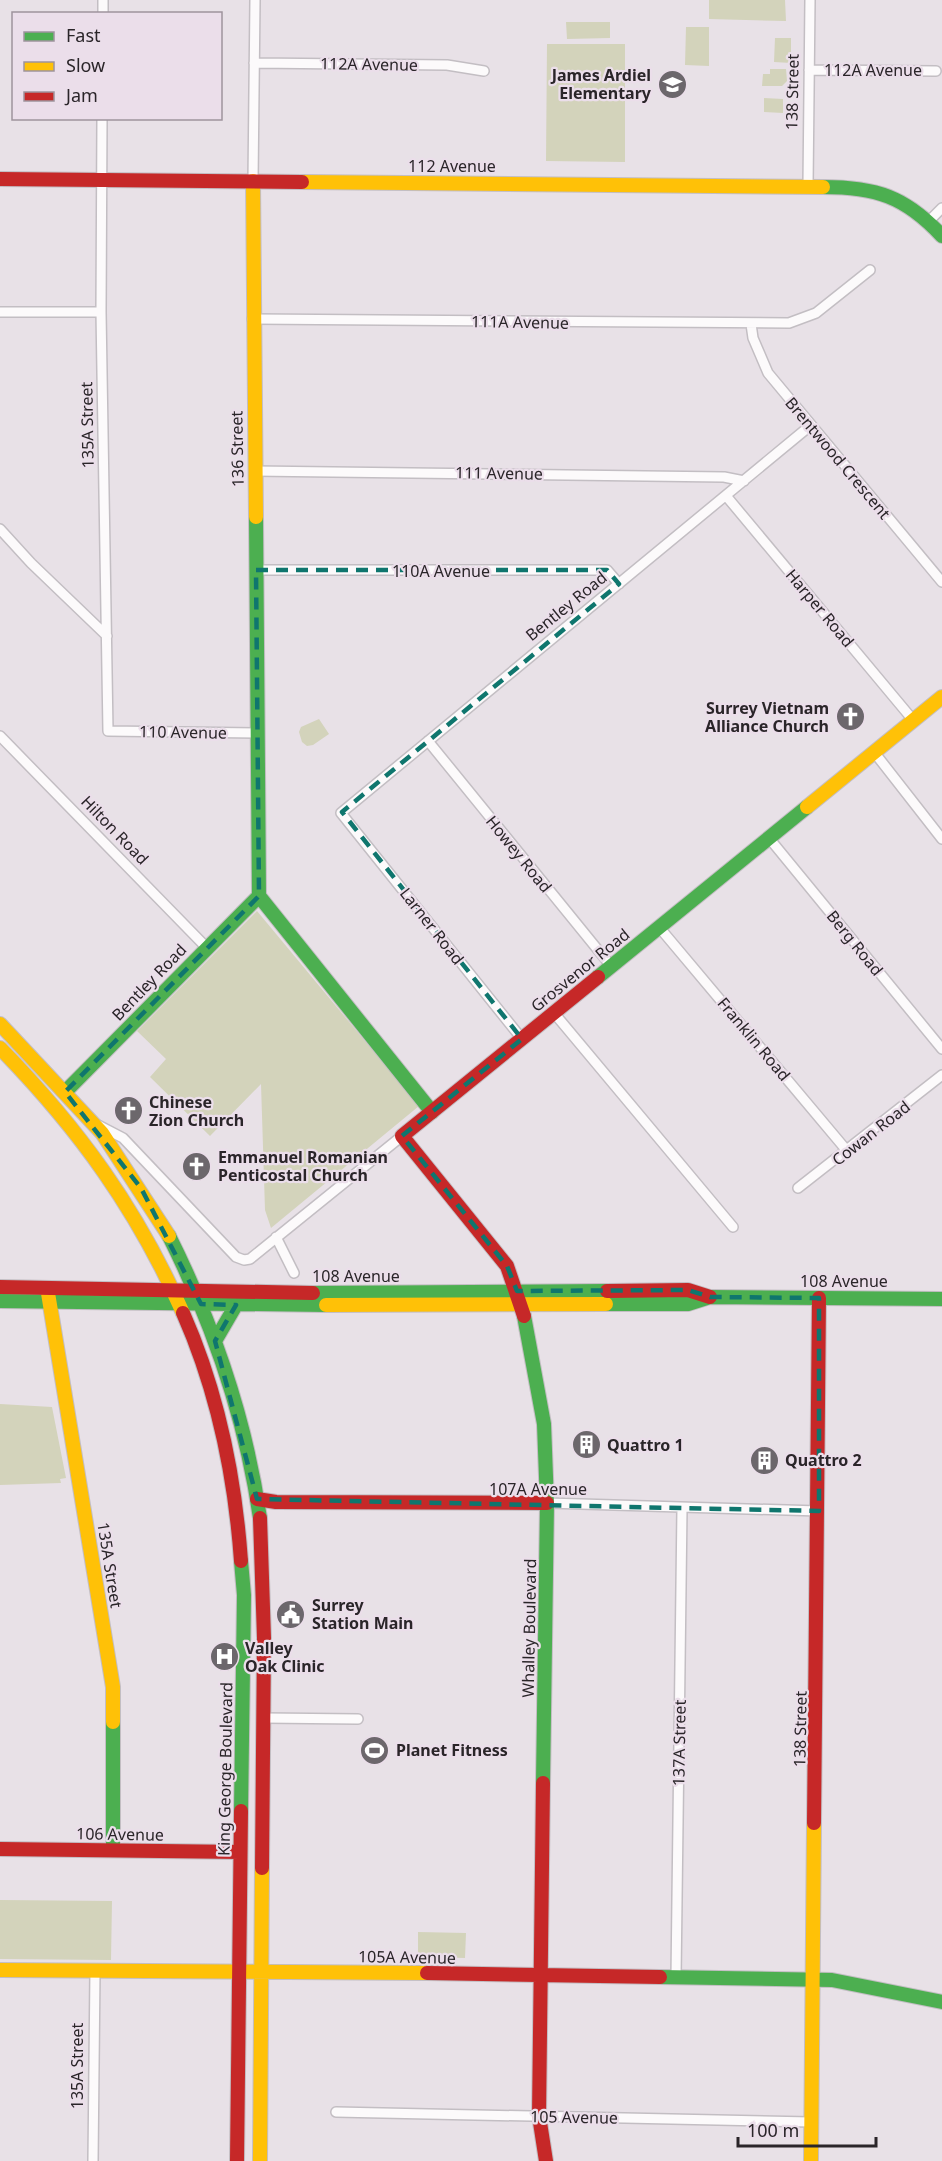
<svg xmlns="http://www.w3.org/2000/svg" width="942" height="2161" font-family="'Noto Sans',sans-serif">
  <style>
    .green { fill: #d3d3bb }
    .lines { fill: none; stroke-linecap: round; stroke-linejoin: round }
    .street-casing { stroke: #c3bec3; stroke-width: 12 }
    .fast-casing { stroke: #c3bec3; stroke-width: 16 }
    .slow-casing { stroke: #c3bec3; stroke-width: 16 }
    .jam-casing { stroke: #c3bec3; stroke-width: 16 }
    .street { stroke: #fcfafb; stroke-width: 9 }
    .fast { stroke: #4caf50; stroke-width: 14 }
    .slow { stroke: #ffc107; stroke-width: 14 }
    .jam { stroke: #c62828; stroke-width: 14 }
    .marked { fill: none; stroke: #0f766e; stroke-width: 4.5; stroke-dasharray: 12 8; stroke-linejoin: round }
    .labels { text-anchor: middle; stroke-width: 4.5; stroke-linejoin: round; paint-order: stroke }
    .street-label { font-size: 16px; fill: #2a2529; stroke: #ebdeea }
    .poi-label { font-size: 16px; font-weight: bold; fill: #2a2529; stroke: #ebdeea; text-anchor: start }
  </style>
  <rect width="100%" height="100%" fill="#e8e1e7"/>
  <path class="green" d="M709,0H785L786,21L709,19Z
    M566,22H610V38L567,39Z
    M686,27H709V66L685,65Z
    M775,38H791V63L774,62Z
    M547,44H625V162L546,161Z
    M770,69H786L787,81L782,86H762L763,74H770Z
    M764,98L783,99V113L764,112Z
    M319,719L329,734L313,745L307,746L302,742L299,732L301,727Z
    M257,911L419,1106L271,1228L265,1210L261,1084L210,1136L150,1077L166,1059L137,1031Z
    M0,1404L52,1407L66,1478L60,1479L61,1483L0,1485Z
    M0,1900L112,1901L111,1960L0,1959Z
    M418,1932L466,1933L465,1958L418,1957Z"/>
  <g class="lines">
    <defs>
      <path id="street" d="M103,14V0
        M254,63L447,65L484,71
        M809,70L936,71
        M102,118L101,312L108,731L258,733
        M253,181L255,0
        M808,185L810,0
        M929,221L942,208
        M0,312H101
        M252,319L789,323L816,313L870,270
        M751,324L753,338L768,373L942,582
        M254,471L724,477L744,481
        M727,497L913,720
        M0,529L31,563L107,636
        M256,570H607L619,584
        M0,736L206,947
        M428,741L611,966
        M874,752L942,839
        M769,838L942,1049
        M659,927L848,1152
        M554,1013L733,1227
        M522,1039L341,813L811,425
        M98,1125L123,1138L236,1257L244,1260L250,1259L402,1136
        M798,1188L942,1075
        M276,1237L294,1273
        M547,1503L819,1511
        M264,1718L358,1719
        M676,1978L682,1508
        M336,2112L811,2122
        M93,2161L95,1971"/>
      <path id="fast" d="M823,187C875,187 905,196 942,236
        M256,517L259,896
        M259,896L432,1112
        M598,977L807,807
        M65,1092L259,896
        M169,1236C213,1324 246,1421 260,1518
        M313,1293L607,1291
        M0,1301L326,1305
        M606,1304H688L710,1297L942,1299
        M524,1316L544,1424L547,1503L543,1783
        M215,1341L236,1305
        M113,1722V1850
        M241,1811L244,1595L241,1561
        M660,1977L832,1980L942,2002"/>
      <path id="slow" d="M253,181L256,517
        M302,182L823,187
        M807,807L942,697
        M0,1024L102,1133L169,1236
        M0,1048C79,1129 137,1209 183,1313
        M48,1293L113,1687V1722
        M326,1305L606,1304
        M0,1970L427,1973
        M260,2161L262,1868
        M811,2161L814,1823"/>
      <path id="jam" d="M0,179L302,182
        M0,1287L313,1293
        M607,1291L688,1290L710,1297
        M183,1313C217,1390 235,1477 241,1561
        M524,1316L507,1266L402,1136L598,977
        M257,1499L276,1502L547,1503
        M260,1518L264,1638L262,1868
        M543,1783L539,2116L546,2161
        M814,1823L819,1298
        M0,1849L240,1852
        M427,1973L660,1977
        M237,2161L241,1811"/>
    </defs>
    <use href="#street" class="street-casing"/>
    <use href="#fast" class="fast-casing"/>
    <use href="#slow" class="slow-casing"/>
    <use href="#jam" class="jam-casing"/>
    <use href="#street" class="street"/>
    <use href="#fast" class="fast"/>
    <use href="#slow" class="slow"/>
    <use href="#jam" class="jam"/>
  </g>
  <path class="marked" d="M256,570H607L619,584L342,812L522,1039L402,1136L507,1266L517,1291L688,1290L710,1297L819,1298V1511L257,1499L215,1341L236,1305L201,1304L141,1188L65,1092L259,896Z"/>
  <defs>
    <symbol id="school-disc" viewBox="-11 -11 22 22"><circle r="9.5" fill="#6c676c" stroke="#ebdeea"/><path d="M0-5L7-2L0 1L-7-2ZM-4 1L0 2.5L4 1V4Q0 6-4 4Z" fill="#fff"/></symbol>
    <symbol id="church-disc" viewBox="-11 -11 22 22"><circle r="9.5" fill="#6c676c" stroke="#ebdeea"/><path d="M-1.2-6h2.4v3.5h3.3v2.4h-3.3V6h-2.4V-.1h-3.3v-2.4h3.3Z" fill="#fff"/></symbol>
    <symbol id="building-disc" viewBox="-11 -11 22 22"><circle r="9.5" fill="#6c676c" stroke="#ebdeea"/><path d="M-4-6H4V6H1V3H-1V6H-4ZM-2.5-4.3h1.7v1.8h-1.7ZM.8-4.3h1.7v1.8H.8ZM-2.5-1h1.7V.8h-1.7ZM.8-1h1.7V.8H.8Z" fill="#fff"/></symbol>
    <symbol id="civic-disc" viewBox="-11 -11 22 22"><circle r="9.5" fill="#6c676c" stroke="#ebdeea"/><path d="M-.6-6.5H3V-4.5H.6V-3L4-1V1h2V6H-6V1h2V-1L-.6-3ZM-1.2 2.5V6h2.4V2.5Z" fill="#fff"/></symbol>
    <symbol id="hospital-disc" viewBox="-11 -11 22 22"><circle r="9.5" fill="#6c676c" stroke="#ebdeea"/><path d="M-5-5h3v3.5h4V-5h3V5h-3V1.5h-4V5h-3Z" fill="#fff"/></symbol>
    <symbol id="stadium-disc" viewBox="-11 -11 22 22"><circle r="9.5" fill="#6c676c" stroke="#ebdeea"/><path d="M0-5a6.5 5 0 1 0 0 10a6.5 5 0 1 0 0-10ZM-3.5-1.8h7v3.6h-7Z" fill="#fff"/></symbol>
  </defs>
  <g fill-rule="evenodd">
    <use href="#school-disc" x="656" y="68" width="33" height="33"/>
    <use href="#church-disc" x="834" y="700" width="33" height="33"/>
    <use href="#church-disc" x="112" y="1094" width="33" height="33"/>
    <use href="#church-disc" x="180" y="1150" width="33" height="33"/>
    <use href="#building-disc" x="570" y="1428" width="33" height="33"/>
    <use href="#building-disc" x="748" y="1444" width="33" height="33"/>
    <use href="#civic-disc" x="274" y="1598" width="33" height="33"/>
    <use href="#hospital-disc" x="208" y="1640" width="33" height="33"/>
    <use href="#stadium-disc" x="358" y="1734" width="33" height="33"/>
  </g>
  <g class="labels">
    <g class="street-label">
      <text transform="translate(369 64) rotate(1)" y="6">112A Avenue</text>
      <text x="873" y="76">112A Avenue</text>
      <text transform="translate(792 92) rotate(-89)" y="6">138 Street</text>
      <text x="452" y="172">112 Avenue</text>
      <text transform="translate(520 322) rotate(1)" y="6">111A Avenue</text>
      <text transform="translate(87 425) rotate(-91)" y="6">135A Street</text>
      <text transform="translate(237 449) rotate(-91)" y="6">136 Street</text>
      <text transform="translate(838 458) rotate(50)" y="6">Brentwood Crescent</text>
      <text transform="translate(499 473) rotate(1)" y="6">111 Avenue</text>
      <text x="441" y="577">110A Avenue</text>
      <text transform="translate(566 606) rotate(-39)" y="6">Bentley Road</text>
      <text transform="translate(820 608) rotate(50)" y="6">Harper Road</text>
      <text transform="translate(183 732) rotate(1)" y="6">110 Avenue</text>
      <text transform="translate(115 830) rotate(46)" y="6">Hilton Road</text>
      <text transform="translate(519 854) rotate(51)" y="6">Howey Road</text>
      <text transform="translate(432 926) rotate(52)" y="6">Larner Road</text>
      <text transform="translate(855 943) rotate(51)" y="6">Berg Road</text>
      <text transform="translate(580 970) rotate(-39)" y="6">Grosvenor Road</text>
      <text transform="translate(149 982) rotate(-46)" y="6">Bentley Road</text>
      <text transform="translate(754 1039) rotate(50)" y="6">Franklin Road</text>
      <text transform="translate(871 1133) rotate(-38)" y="6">Cowan Road</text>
      <text x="356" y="1282">108 Avenue</text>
      <text x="844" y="1287">108 Avenue</text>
      <text x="538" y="1495">107A Avenue</text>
      <text transform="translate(110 1565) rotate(81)" y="6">135A Street</text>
      <text transform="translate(529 1628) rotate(-89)" y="6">Whalley Boulevard</text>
      <text transform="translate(800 1729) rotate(-89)" y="6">138 Street</text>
      <text transform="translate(679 1743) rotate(-89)" y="6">137A Street</text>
      <text transform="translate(225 1769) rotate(-89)" y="6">King George Boulevard</text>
      <text transform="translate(120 1834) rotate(1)" y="6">106 Avenue</text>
      <text transform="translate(407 1957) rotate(1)" y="6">105A Avenue</text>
      <text transform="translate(77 2066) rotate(-90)" y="6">135A Street</text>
      <text transform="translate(574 2117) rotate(1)" y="6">105 Avenue</text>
    </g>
    <g class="poi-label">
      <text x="651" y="81" text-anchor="end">James Ardiel<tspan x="651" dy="18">Elementary</tspan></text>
      <text x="829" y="714" text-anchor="end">Surrey Vietnam<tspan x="829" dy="18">Alliance Church</tspan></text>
      <text x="149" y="1108">Chinese<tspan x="149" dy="18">Zion Church</tspan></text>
      <text x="218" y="1163">Emmanuel Romanian<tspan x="218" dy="18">Penticostal Church</tspan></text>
      <text x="607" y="1451">Quattro 1</text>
      <text x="785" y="1466">Quattro 2</text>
      <text x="312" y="1611">Surrey<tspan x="312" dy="18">Station Main</tspan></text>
      <text x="245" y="1654">Valley<tspan x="245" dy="18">Oak Clinic</tspan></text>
      <text x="396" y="1756">Planet Fitness</text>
    </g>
  </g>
  <rect x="12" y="12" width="210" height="108" fill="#ebdeea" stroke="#9e949d" stroke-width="1.5"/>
  <rect x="24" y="32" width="30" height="9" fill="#4caf50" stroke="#9e949d" stroke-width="1.5"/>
  <text x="66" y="42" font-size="18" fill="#2a2529">Fast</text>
  <rect x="24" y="62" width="30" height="9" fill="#ffc107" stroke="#9e949d" stroke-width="1.5"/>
  <text x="66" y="72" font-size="18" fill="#2a2529">Slow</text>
  <rect x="24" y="92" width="30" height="9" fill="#c62828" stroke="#9e949d" stroke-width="1.5"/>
  <text x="66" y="102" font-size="18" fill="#2a2529">Jam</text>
  <path d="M738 2137v9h138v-9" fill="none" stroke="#2a2529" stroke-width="3"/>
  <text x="747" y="2137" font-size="18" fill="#2a2529" stroke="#ebdeea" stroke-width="4.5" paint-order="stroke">100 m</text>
</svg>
